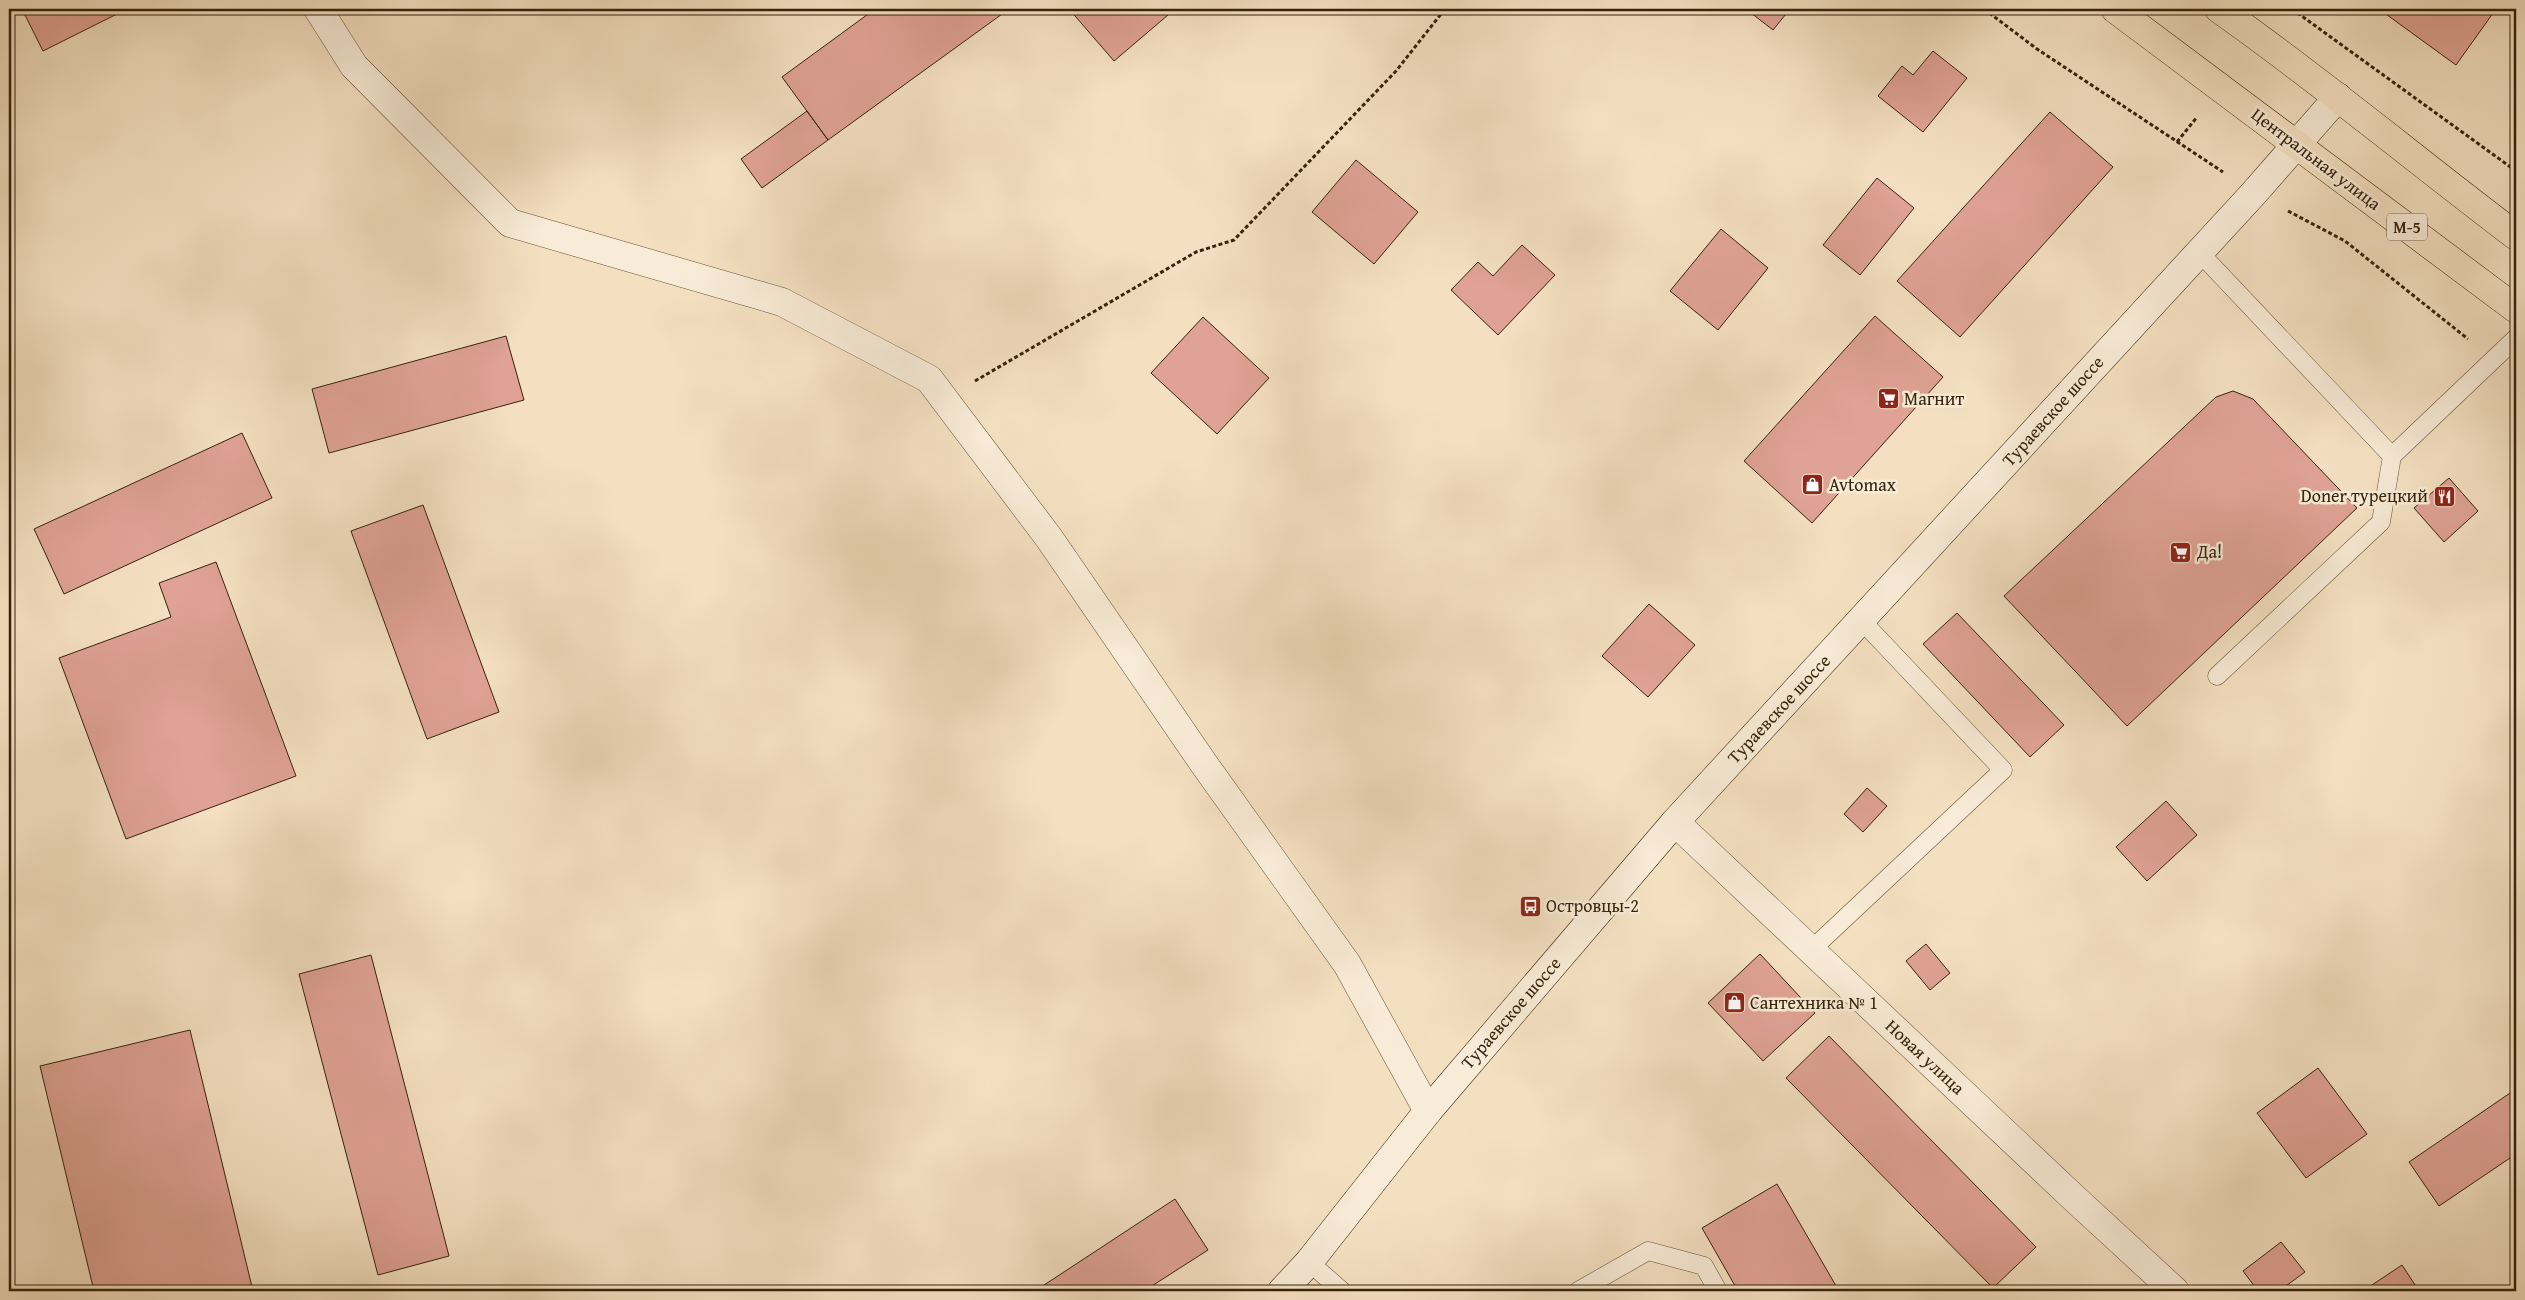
<svg xmlns="http://www.w3.org/2000/svg" width="2525" height="1300" font-family="'Gentium Book Plus',serif">
  <style>
    .building { fill: #dfa294; stroke: #35230b }
    .lines { fill: none; stroke-linecap: round; stroke-linejoin: round }
    .lane-casing { stroke: #655238; stroke-width: 19 }
    .street-casing { stroke: #655238; stroke-width: 29 }
    .secondary-casing { stroke: #35230b; stroke-width: 29 }
    .primary-casing { stroke: #35230b; stroke-width: 29 }
    .path { stroke: #35230b; stroke-width: 3; stroke-dasharray: 4 2.5; stroke-linecap: butt }
    .lane { stroke: #f8ebd7; stroke-width: 18 }
    .street { stroke: #f8ebd7; stroke-width: 28 }
    .secondary { stroke: #f8ebd7; stroke-width: 28 }
    .primary { stroke: #f4e0c1; stroke-width: 28 }
    .labels { text-anchor: middle; stroke-width: 5; stroke-linejoin: round; paint-order: stroke }
    .shield { fill: #f8ebd7; stroke: #705f48; stroke-width: 1 }
    .shield-label { font-size: 16px; font-weight: bold; fill: #35230b }
    .street-label { font-size: 18px; fill: #35230b; stroke: #f8ebd7 }
    .poi-label { font-size: 18px; fill: #35230b; stroke: #f8ebd7; text-anchor: start }
  </style>
  <rect width="100%" height="100%" fill="#f4e0c1"/>
  <filter id="stains"><feTurbulence type="fractalNoise" baseFrequency=".004" numOctaves="4"/><feColorMatrix values="0 0 0 0 .2 0 0 0 0 .09 0 0 0 0 .02 0 0 0 .5 -.17"/></filter>
  <radialGradient id="worn" r=".72"><stop offset=".6" stop-color="#630" stop-opacity="0"/><stop offset="1" stop-color="#630" stop-opacity=".3"/></radialGradient>
  <path class="building" d="M22,9H127L43,51Z
    M875,9H1009L828,140L782,77Z
    M1069,9H1175L1114,61Z
    M1746,9H1790L1773,30Z
    M2386,9H2496L2456,65L2383,12Z
    M1933,51L1967,78L1923,132L1878,96L1902,66L1913,75Z
    M807,111L828,140L762,188L741,159Z
    M2050,112L2113,167L1960,337L1897,281Z
    M1356,160L1418,212L1374,264L1312,212Z
    M1877,178L1914,208L1860,275L1823,245Z
    M1721,229L1768,268L1718,330L1670,291Z
    M1522,245L1555,275L1498,335L1451,290L1478,262L1493,276Z
    M1875,316L1943,377L1812,523L1744,461Z
    M1203,317L1269,378L1217,434L1151,373Z
    M506,336L524,400L329,453L312,389Z
    M2233,391L2253,399L2357,508L2127,726L2004,596L2216,397Z
    M242,433L272,498L64,594L34,529Z
    M2449,478L2478,511L2444,542L2414,508Z
    M423,505L499,712L427,739L351,531Z
    M216,562L296,776L126,839L59,658L171,617L159,583Z
    M1649,604L1695,645L1648,697L1602,656Z
    M1957,613L2064,725L2030,757L1923,644Z
    M1867,788L1887,806L1863,832L1844,814Z
    M2166,801L2197,835L2147,881L2116,847Z
    M1926,944L1950,973L1930,990L1906,961Z
    M1760,954L1815,1013L1763,1061L1708,1003Z
    M371,955L449,1256L378,1275L299,974Z
    M190,1030L253,1291H94L40,1066Z
    M1829,1036L2036,1247L1993,1288L1786,1078Z
    M2318,1068L2367,1134L2306,1178L2257,1113Z
    M2516,1089V1154L2439,1206L2409,1162Z
    M1777,1184L1839,1291H1738L1702,1228Z
    M1175,1199L1208,1250L1144,1291H1035Z
    M2281,1242L2305,1272L2279,1291H2258L2243,1271Z
    M2402,1265L2419,1291H2363Z
    M1623,1285L1627,1291H1613Z"/>
  <g class="lines">
    <defs>
      <path id="lane" d="M2199,252L2392,456L2516,338
        M2217,676L2381,522L2392,456
        M1811,950L2003,770L1861,620
        M1309,1262L1342,1291
        M1578,1291L1648,1251L1704,1266L1718,1291"/>
      <path id="street" d="M318,9L354,66L510,223L782,302L929,379L1049,538L1204,764L1347,964L1428,1111
        M1675,822L2075,1199L2175,1291"/>
      <path id="secondary" d="M1282,1291L1309,1262L1428,1111L1675,822L2254,193L2338,97"/>
      <path id="primary" d="M2115,9L2516,309
        M2219,9C2321,81 2417,161 2516,236"/>
    </defs>
    <use href="#lane" class="lane-casing"/>
    <use href="#street" class="street-casing"/>
    <use href="#secondary" class="secondary-casing"/>
    <use href="#primary" class="primary-casing"/>
    <path class="path" d="M1984,9L2037,49L2223,172
      M2292,9L2516,171
      M2177,142L2197,117
      M2288,211L2345,241L2468,339
      M975,381L1196,252L1234,240L1396,71L1445,9"/>
    <use href="#lane" class="lane"/>
    <use href="#street" class="street"/>
    <use href="#secondary" class="secondary"/>
    <use href="#primary" class="primary"/>
  </g>
  <defs>
    <symbol id="supermarket-square" viewBox="-11 -11 22 22"><rect x="-9" y="-9" width="18" height="18" rx="4" fill="#8f2418" stroke="#f8ebd7"/><path d="M-6-5.5h2.5l.6 2H6L4.5 2H-2.5L-4.4-4H-6ZM-1.5 3.2a1.3 1.3 0 1 0 .1 0ZM3 3.2a1.3 1.3 0 1 0 .1 0Z" fill="#fff"/></symbol>
    <symbol id="shop-square" viewBox="-11 -11 22 22"><rect x="-9" y="-9" width="18" height="18" rx="4" fill="#8f2418" stroke="#f8ebd7"/><path d="M-5-2.5h2.3a2.7 3.5 0 0 1 5.4 0H5L5.5 6h-11ZM-1.5-2.5h3a1.5 2.3 0 0 0-3 0Z" fill="#fff"/></symbol>
    <symbol id="restaurant-square" viewBox="-11 -11 22 22"><rect x="-9" y="-9" width="18" height="18" rx="4" fill="#8f2418" stroke="#f8ebd7"/><path d="M-5-6h1v4h1v-4h1v4h1v-4h1v5L-1.5 .5V6h-2V.5L-5-1ZM5-6V6H3V1.5H1.5Q1.5-4 5-6Z" fill="#fff"/></symbol>
    <symbol id="bus-square" viewBox="-11 -11 22 22"><rect x="-9" y="-9" width="18" height="18" rx="4" fill="#8f2418" stroke="#f8ebd7"/><path d="M-5-6H5V4H4V6H2V4H-2V6H-4V4H-5ZM-3.5-4V0h7V-4ZM-3.5 1.2v1.5H-2V1.2ZM2 1.2v1.5H3.5V1.2Z" fill="#fff"/></symbol>
  </defs>
  <g fill-rule="evenodd">
    <use href="#supermarket-square" x="1876" y="386" width="25" height="25"/>
    <use href="#shop-square" x="1800" y="472" width="25" height="25"/>
    <use href="#restaurant-square" x="2432" y="484" width="25" height="25"/>
    <use href="#supermarket-square" x="2168" y="540" width="25" height="25"/>
    <use href="#bus-square" x="1518" y="894" width="25" height="25"/>
    <use href="#shop-square" x="1722" y="990" width="25" height="25"/>
  </g>
  <g class="labels">
    <rect class="shield" x="2387" y="213.5" width="40" height="27" rx="4"/>
    <g class="shield-label">
      <text x="2407" y="233">М-5</text>
    </g>
    <g class="street-label">
      <text transform="translate(2316 159) rotate(37)" y="6">Центральная улица</text>
      <text transform="translate(2053 411) rotate(-48)" y="6">Тураевское шоссе</text>
      <text transform="translate(1779 709) rotate(-47)" y="6">Тураевское шоссе</text>
      <text transform="translate(1511 1013) rotate(-49)" y="6">Тураевское шоссе</text>
      <text transform="translate(1925 1057) rotate(43)" y="6">Новая улица</text>
    </g>
    <g class="poi-label">
      <text x="1904" y="405">Магнит</text>
      <text x="1829" y="491">Avtomax</text>
      <text x="2428" y="502" text-anchor="end">Doner турецкий</text>
      <text x="2197" y="558">Да!</text>
      <text x="1546" y="912">Островцы-2</text>
      <text x="1750" y="1009">Сантехника № 1</text>
    </g>
  </g>
  <rect width="2525" height="1300" fill="none" stroke="#f4e0c1" stroke-width="30"/>
  <rect x="10" y="10" width="2505" height="1280" fill="none" stroke="#35230b" stroke-width="2.5"/>
  <rect x="15" y="15" width="2495" height="1270" fill="none" stroke="#35230b"/>
  <rect width="100%" height="100%" filter="url(#stains)"/>
  <rect width="100%" height="100%" fill="url(#worn)"/>
</svg>
